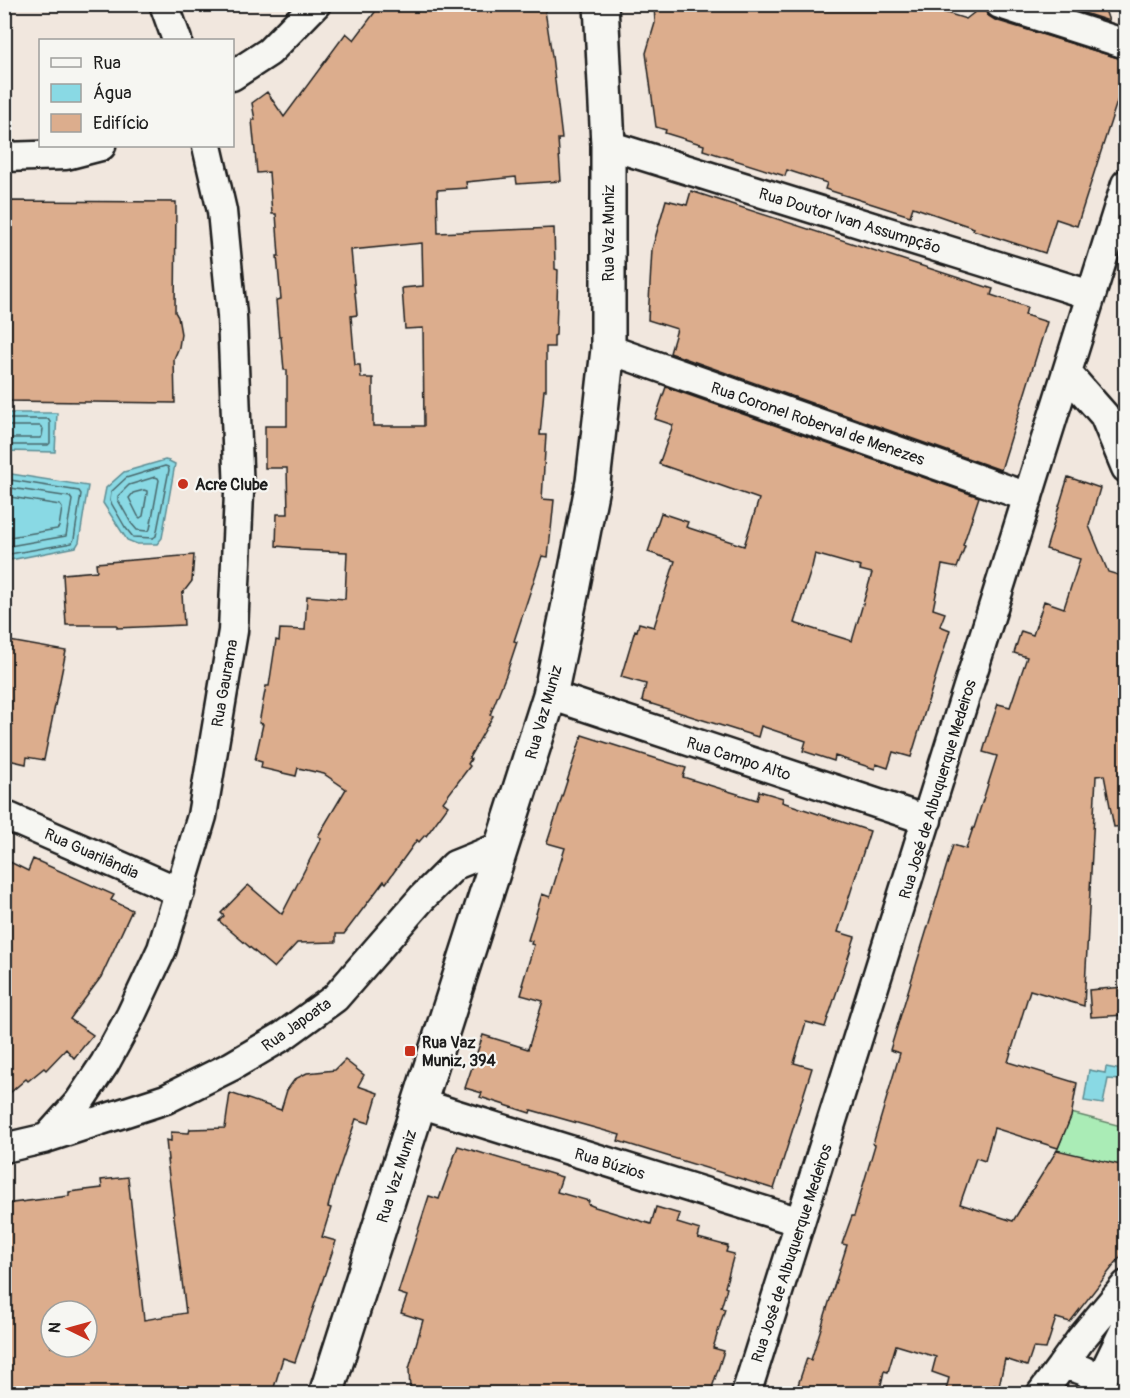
<svg xmlns="http://www.w3.org/2000/svg" width="1130" height="1398" font-family="Pangolin,sans-serif">
  <style>
    .garden { fill: #aaecb6; stroke: #638469; stroke-width: 1.5 }
    .water { fill: #89d9e4; stroke: #5d8d94; stroke-width: 1.5 }
    .lines { fill: none; stroke-linecap: round; stroke-linejoin: round }
    .shore { stroke: #48686c; stroke-width: 1.5 }
    .building { fill: #dcad8d; stroke: #1c1c1c; stroke-width: 1.5; fill-rule: evenodd }
    .minor-casing { stroke: #1c1c1c; stroke-width: 33 }
    .tertiary-casing { stroke: #1c1c1c; stroke-width: 38 }
    .minor { stroke: #f6f6f2; stroke-width: 28 }
    .tertiary { stroke: #f6f6f2; stroke-width: 33 }
    .poi-dot { fill: #c8321e; stroke: #f6f6f2; stroke-width: 2 }
    .labels { text-anchor: middle; stroke-width: 4.5; stroke-linejoin: round; paint-order: stroke }
    .street-label { font-size: 16px; fill: #1c1c1c; stroke: #f6f6f2 }
    .poi-label { font-size: 16px; font-weight: bold; fill: #1c1c1c; stroke: #f6f6f2; text-anchor: start }
  </style>
  <rect width="100%" height="100%" fill="#f1e7de"/>
  <filter id="ink" filterUnits="userSpaceOnUse"><feTurbulence type="fractalNoise" baseFrequency=".0167" numOctaves="2"/><feDisplacementMap in="SourceGraphic" scale="12" xChannelSelector="R" yChannelSelector="G"/><feConvolveMatrix kernelMatrix="1 2 1 2 8 2 1 2 1" color-interpolation-filters="sRGB"/></filter>
  <g filter="url(#ink)">
    <path class="garden" d="M1071,1113L1125,1127V1166L1057,1151Z"/>
    <path class="water" d="M5,413H57L55,452L5,451Z
      M165,460L169,461L175,464L162,538L157,544H137L127,540L103,503L106,488L124,472Z
      M5,473L88,486L79,542L76,547L5,561Z
      M1106,1067L1122,1070L1120,1080L1108,1079L1103,1104L1084,1101L1089,1070L1105,1073Z"/>
    <g class="lines">
      <path class="shore" d="M4,419H48L50,422V443L48,445H4
        M4,426H40L43,429L42,436L40,438H4
        M165,466L168,467L169,470L156,536L153,538L133,537L125,527L110,501L111,492L126,478Z
        M155,477L158,478L159,480L150,529L147,531L137,530L131,523L118,500V496L129,485Z
        M4,479L79,491L81,494L74,539L72,543L4,555
        M4,487L70,497L72,500L66,536L4,547
        M144,490L147,491V493L143,516L140,518L138,516L129,498L133,493Z
        M4,496L60,505L62,508L59,527L57,529L4,538"/>
    </g>
    <path class="building" d="M381,4H544L552,56L562,139H558L561,181L517,184L516,177L466,182L467,188L437,190L438,233L554,228L555,265V269L558,270L556,335L554,336V347H546V390H544L540,435H546L542,499L554,500L551,530L548,557L542,556L514,641L517,642L506,675L490,715L493,716L469,758L471,759L468,764L470,766L443,802L448,806L426,836L425,835L419,842L417,840L386,883L384,881L344,934H336V942L297,943L274,968L219,921L224,916L221,913L248,885L282,914L321,838L318,836L346,789L324,774L298,768L296,776L261,768L262,762L255,760L263,724L259,723L266,686H269L276,640L279,641L280,629L305,630L307,596L345,599L347,552L299,550V548L276,546L277,514H288L287,468H265V426H287V370H284L281,337H279L276,300L281,299L277,256H279L276,214H272L269,172L257,173L252,120H255L252,103L267,92L284,117L346,33L354,40ZM422,243L423,286L402,288L405,329L423,328L424,426H373V378H361L360,365H355L351,316L357,315L351,250Z
      M654,4H917L966,19L984,5L987,15L995,20L1125,60V77L1077,226L1056,219L1045,253L973,230L974,228L913,207L910,216L825,189L827,183L787,170L785,176L703,150L704,145L665,133L666,130L656,127L646,53L655,23Z
      M1056,4H1103L1109,21Z
      M691,191L993,289L991,295L1027,307L1025,315L1047,322L1001,470L670,353L677,329L648,320L652,249L666,200L687,205Z
      M4,201L176,202L175,312L178,317L181,334L179,347L174,359L175,403L4,401Z
      M666,387L979,497L963,545L965,546L957,568L942,565L933,609L945,613L940,626L950,630L911,757L893,752L888,768L876,764L875,769L835,756L834,761L803,751L806,741L761,726L758,737L642,701L646,684L621,677L635,630L637,631L639,623L654,627L675,561L648,552L661,513L688,522L686,527L744,546L759,499L659,464L673,425L655,419ZM815,554L861,567L860,570L872,573L852,641L794,623L812,567Z
      M1068,477L1100,488L1089,526L1108,572L1125,577V826L1114,827L1104,775L1096,776L1084,1006L1030,990L1008,1062L1077,1083L1071,1117L1058,1148L994,1128L985,1161L976,1158L960,1204L1013,1221L1057,1150L1125,1166V1251L1070,1322L1056,1318L1046,1349L1033,1348L1027,1366L1005,1359L999,1386L994,1385L991,1394H945L949,1378L932,1372L936,1357L896,1345L888,1372L884,1371L879,1394H796L799,1385H798L807,1358L811,1360L847,1245L842,1244L852,1216H854L875,1145L873,1144L900,1053L890,1050L944,874L953,845L966,849L973,828H974L997,756L983,752L990,728L998,704L1010,707L1027,657L1014,653L1021,631L1033,635L1044,601L1064,608L1080,559L1046,549Z
      M194,555L192,581L182,594L184,625L117,628V625H66L63,574L97,571L96,563Z
      M4,640L66,651L44,760L27,757L26,764L4,759Z
      M582,735L686,768L683,777L757,800L759,791L783,798L782,802L870,831L838,932L855,937L825,1027L806,1022L794,1063L812,1068L774,1189L618,1141L620,1135L531,1110L530,1113L480,1097L482,1093L465,1088L483,1035L528,1049L543,1001L521,995L524,985H522L534,945L531,944L532,941L528,940L542,894L550,897L565,848L547,843Z
      M4,859L28,871L33,859L114,895L111,900L132,910L101,977L70,1019L93,1035L74,1058L66,1049L46,1070L44,1068L28,1081L26,1079L4,1098Z
      M1125,987V1015L1091,1017L1089,990Z
      M345,1060L364,1075L358,1086L378,1093L369,1123L356,1119L334,1184L328,1207L331,1208L322,1237L336,1241L295,1362L283,1358L272,1394H4V1204L69,1196V1192L102,1188L101,1180L128,1177L144,1320L186,1313L167,1160H168L166,1140L171,1141V1132L189,1133L190,1129L225,1128L230,1093L281,1110L287,1090L295,1079L307,1073L335,1070ZM51,1311H87V1347H51Z
      M458,1146L562,1177L557,1192L589,1201L588,1204L595,1207L651,1224L656,1207L680,1214L677,1223L700,1230L698,1238L728,1246L726,1252L734,1254L725,1287L727,1288L721,1308L725,1309L713,1348L724,1351L710,1394H428L410,1390L409,1369L423,1320L401,1313L407,1296L398,1293L429,1196L439,1199Z"/>
    <g class="lines">
      <defs>
        <path id="minor" d="M164,4L177,40
          M1000,4L1126,44
          M232,76L269,52L316,4
          M608,145L1091,295
          M4,157L66,155L101,146
          M608,349L1028,497
          M1067,373L1104,415L1126,468
          M550,695L927,820
          M4,815L180,892
          M419,1103L800,1222
          M49,1137L166,1099L232,1066L283,1036L335,998L422,898L455,865L502,846
          M4,1148L47,1138L79,1102L105,1063L131,1015L162,949L202,816L233,631L239,493L232,315L222,211L207,146
          M1061,1367L1081,1339L1126,1285
          M746,1394L1126,184
          M1041,1394L1061,1367C1071,1366 1088,1369 1093,1379C1095,1383 1095,1389 1095,1394
          M1098,1394L1108,1364L1126,1327"/>
        <path id="tertiary" d="M326,1394L550,695L572,590L593,482L608,349V145L601,4"/>
      </defs>
      <use href="#minor" class="minor-casing"/>
      <use href="#tertiary" class="tertiary-casing"/>
      <use href="#minor" class="minor"/>
      <use href="#tertiary" class="tertiary"/>
    </g>
  </g>
  <g class="poi-dot">
    <circle cx="183" cy="484" r="6"/>
    <rect x="404" y="1045" width="12" height="12" rx="3"/>
  </g>
  <g class="labels">
    <g class="street-label">
      <text transform="translate(850 220) rotate(17)" y="6">Rua Doutor Ivan Assumpção</text>
      <text transform="translate(608 233) rotate(-90)" y="6">Rua Vaz Muniz</text>
      <text transform="translate(818 423) rotate(19)" y="6">Rua Coronel Roberval de Menezes</text>
      <text transform="translate(224 683) rotate(-80)" y="6">Rua Gaurama</text>
      <text transform="translate(543 712) rotate(-74)" y="6">Rua Vaz Muniz</text>
      <text transform="translate(739 758) rotate(18)" y="6">Rua Campo Alto</text>
      <text transform="translate(937 789) rotate(-73)" y="6">Rua José de Albuquerque Medeiros</text>
      <text transform="translate(92 853) rotate(24)" y="6">Rua Guarilândia</text>
      <text transform="translate(296 1024) rotate(-35)" y="6">Rua Japoata</text>
      <text transform="translate(610 1163) rotate(17)" y="6">Rua Búzios</text>
      <text transform="translate(396 1176) rotate(-72)" y="6">Rua Vaz Muniz</text>
      <text transform="translate(791 1253) rotate(-72)" y="6">Rua José de Albuquerque Medeiros</text>
    </g>
    <g class="poi-label">
      <text x="195" y="490">Acre Clube</text>
      <text x="422" y="1048">Rua Vaz<tspan x="422" dy="18">Muniz, 394</tspan></text>
    </g>
  </g>
  <rect width="1130" height="1398" fill="none" stroke="#f6f6f2" stroke-width="24"/>
  <rect x="12" y="12" width="1106" height="1374" fill="none" stroke="#1c1c1c" stroke-width="2" filter="url(#ink)"/>
  <rect x="39" y="39" width="195" height="108" fill="#f6f6f2" stroke="#9f9f9c" stroke-width="1.5"/>
  <rect x="51" y="58" width="30" height="9" fill="#f6f6f2" stroke="#9f9f9c" stroke-width="1.5"/>
  <text x="93" y="69" font-size="18" fill="#1c1c1c">Rua</text>
  <rect x="51" y="84" width="30" height="18" fill="#89d9e4" stroke="#9f9f9c" stroke-width="1.5"/>
  <text x="93" y="99" font-size="18" fill="#1c1c1c">Água</text>
  <rect x="51" y="114" width="30" height="18" fill="#dcad8d" stroke="#9f9f9c" stroke-width="1.5"/>
  <text x="93" y="129" font-size="18" fill="#1c1c1c">Edifício</text>
  <g transform="translate(69 1329) rotate(275)"><circle r="28" fill="#f6f6f2" stroke="#9f9f9c" stroke-width="1.5"/>
  <path d="M0-4.5L10 22L0 15L-10 22Z" fill="#c8321e"/>
  <text y="-9" font-size="16" font-weight="bold" text-anchor="middle" fill="#1c1c1c">N</text>
  </g>
</svg>
